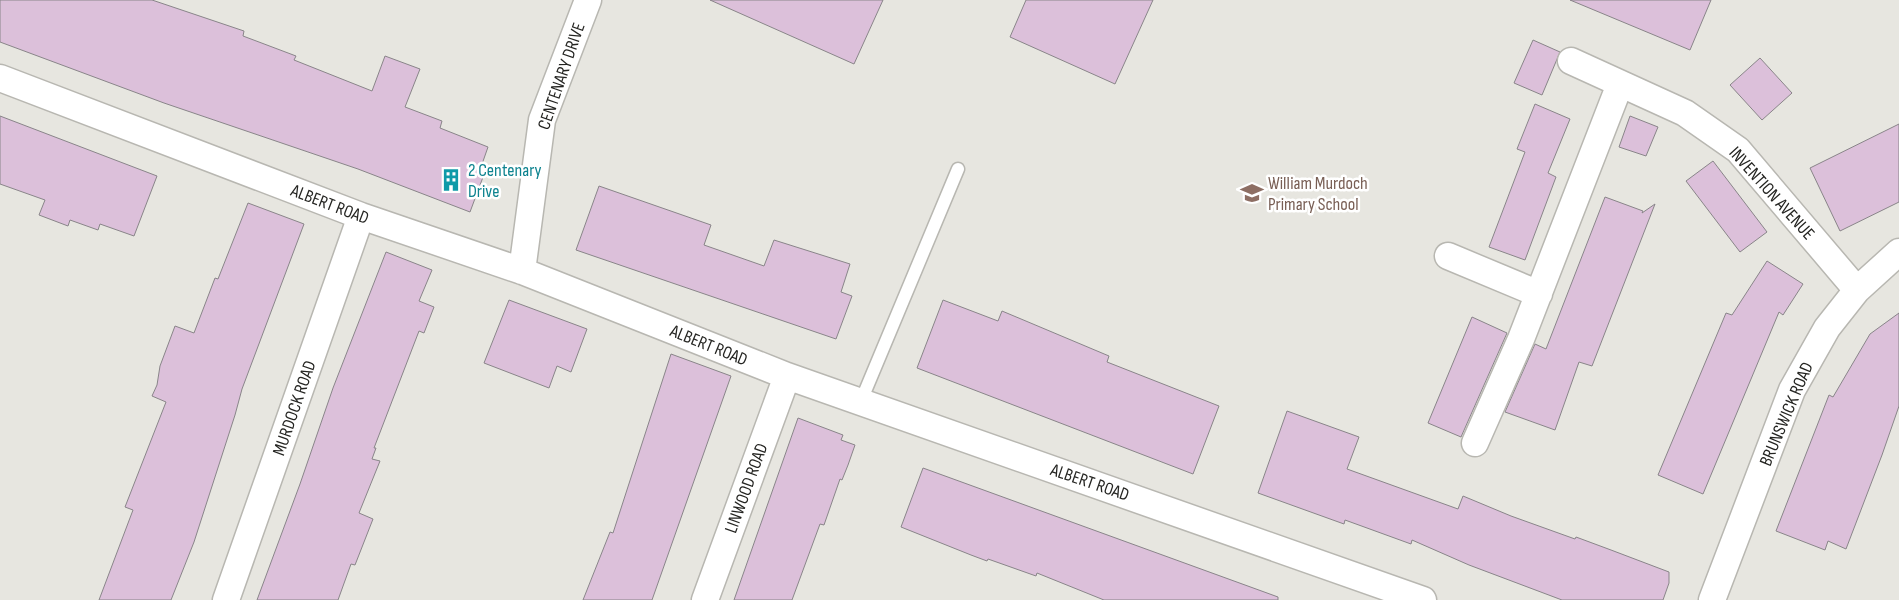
<svg xmlns="http://www.w3.org/2000/svg" width="1899" height="600" font-family="'Sofia Sans Condensed',sans-serif">
  <style>
    .building { fill: #dcc0da; stroke: #898589 }
    .lines { fill: none; stroke-linecap: round; stroke-linejoin: round }
    .lane-casing { stroke: #b8b7b1; stroke-width: 15 }
    .street-casing { stroke: #b8b7b1; stroke-width: 29 }
    .lane { stroke: #fff; stroke-width: 12 }
    .street { stroke: #fff; stroke-width: 26 }
    .labels { text-anchor: middle; stroke-width: 5; stroke-linejoin: round; paint-order: stroke }
    .street-label { font-size: 18px; fill: #252522; stroke: #fff }
    .culture-label { font-size: 18px; fill: #0d838f; stroke: #fff; text-anchor: start }
    .education-label { font-size: 18px; fill: #785e54; stroke: #fff; text-anchor: start }
  </style>
  <rect width="100%" height="100%" fill="#e7e6e0"/>
  <path class="building" d="M0,0H152L244,31L243,36L296,56L294,60L372,91L385,56L420,69L405,107L442,121L440,128L488,147L481,167L486,169L470,212L358,169L164,103L0,42Z
    M710,0H883L854,64Z
    M1026,0H1153L1115,84L1010,37Z
    M1570,0H1711L1690,50Z
    M1533,40L1560,52L1542,95L1514,83Z
    M1760,58L1792,93L1762,120L1730,85Z
    M1535,104L1570,119L1548,173L1556,177L1525,260L1489,247L1525,152L1517,149Z
    M0,116L157,176L134,236L100,224L98,230L70,220L68,226L39,215L45,200L0,184Z
    M1630,116L1658,127L1646,156L1619,147Z
    M1899,124V202L1840,231L1810,168Z
    M1713,161L1767,232L1740,252L1686,181Z
    M599,186L711,225L704,245L764,266L774,240L850,264L841,292L852,296L836,339L576,250Z
    M1605,197L1643,211L1642,213L1655,204L1592,366L1579,362L1555,430L1505,412L1535,344L1546,349Z
    M248,203L304,224L242,389L235,415L194,542L171,600H99L133,510L125,507L166,402L152,396L157,385L160,366L175,326L194,333L215,278L218,279Z
    M386,252L432,270L419,301L434,307L424,333L419,331L374,448H376L372,459L380,461L359,513L373,519L355,565L351,564L338,600H257L300,484L333,388Z
    M1767,261L1803,284L1783,315L1779,312L1703,494L1658,475L1726,313L1732,315Z
    M509,300L587,329L571,372L557,366L549,388L484,363Z
    M943,300L998,321L1002,311L1109,356L1107,362L1219,406L1193,474L917,368Z
    M1899,313V406L1882,455L1846,549L1828,541L1825,550L1776,531L1829,395L1833,397L1870,334Z
    M1472,317L1507,333L1461,437L1428,423Z
    M671,354L731,376L652,600H583L610,532L613,533Z
    M1287,411L1359,437L1347,469L1458,509L1463,496L1511,516L1575,539L1576,537L1611,550L1669,572V583L1663,600H1562L1469,565L1412,540L1411,544L1345,520L1344,524L1258,493Z
    M798,418L843,435L841,440L855,445L848,465L842,480L840,479L824,525L820,524L792,600H734Z
    M923,468L1278,597V600H1104L1037,573L1036,576L988,559L987,561L971,555L901,527Z"/>
  <g class="lines">
    <defs>
      <path id="lane" d="M861,401L958,169"/>
      <path id="street" d="M1571,61L1685,113L1738,150L1857,290
        M0,78L361,216L522,271L787,376L1423,600
        M1448,256L1539,294
        M522,271L542,120L588,0
        M1475,443L1521,339L1620,84
        M226,600L361,216
        M705,600L787,376
        M1712,600L1792,390L1827,328L1857,290L1899,252"/>
    </defs>
    <use href="#lane" class="lane-casing"/>
    <use href="#street" class="street-casing"/>
    <use href="#lane" class="lane"/>
    <use href="#street" class="street"/>
  </g>
  <defs>
    <symbol id="building-bare" viewBox="-9 -9 18 18"><path d="M-4-6H4V6H1V3H-1V6H-4ZM-2.5-4.3h1.7v1.8h-1.7ZM.8-4.3h1.7v1.8H.8ZM-2.5-1h1.7V.8h-1.7ZM.8-1h1.7V.8H.8Z" fill="#0f9aa8" stroke="#fff" stroke-width="2.5" paint-order="stroke"/></symbol>
    <symbol id="school-bare" viewBox="-9 -9 18 18"><path d="M0-5L7-2L0 1L-7-2ZM-4 1L0 2.5L4 1V4Q0 6-4 4Z" fill="#8d6e63" stroke="#fff" stroke-width="2.5" paint-order="stroke"/></symbol>
  </defs>
  <g fill-rule="evenodd">
    <use href="#building-bare" x="435" y="164" width="32" height="32"/>
    <use href="#school-bare" x="1236" y="177" width="32" height="32"/>
  </g>
  <g class="labels">
    <g class="street-label">
      <text transform="translate(561 76) rotate(-71)" y="6">CENTENARY DRIVE</text>
      <text transform="translate(1772 193) rotate(48)" y="6">INVENTION AVENUE</text>
      <text transform="translate(330 204) rotate(21)" y="6">ALBERT ROAD</text>
      <text transform="translate(709 345) rotate(22)" y="6">ALBERT ROAD</text>
      <text transform="translate(294 408) rotate(-71)" y="6">MURDOCK ROAD</text>
      <text transform="translate(1786 414) rotate(-67)" y="6">BRUNSWICK ROAD</text>
      <text transform="translate(1090 482) rotate(19)" y="6">ALBERT ROAD</text>
      <text transform="translate(746 488) rotate(-70)" y="6">LINWOOD ROAD</text>
    </g>
    <g class="culture-label">
      <text x="468" y="176">2 Centenary<tspan x="468" dy="21">Drive</tspan></text>
    </g>
    <g class="education-label">
      <text x="1268" y="189">William Murdoch<tspan x="1268" dy="21">Primary School</tspan></text>
    </g>
  </g>
</svg>
